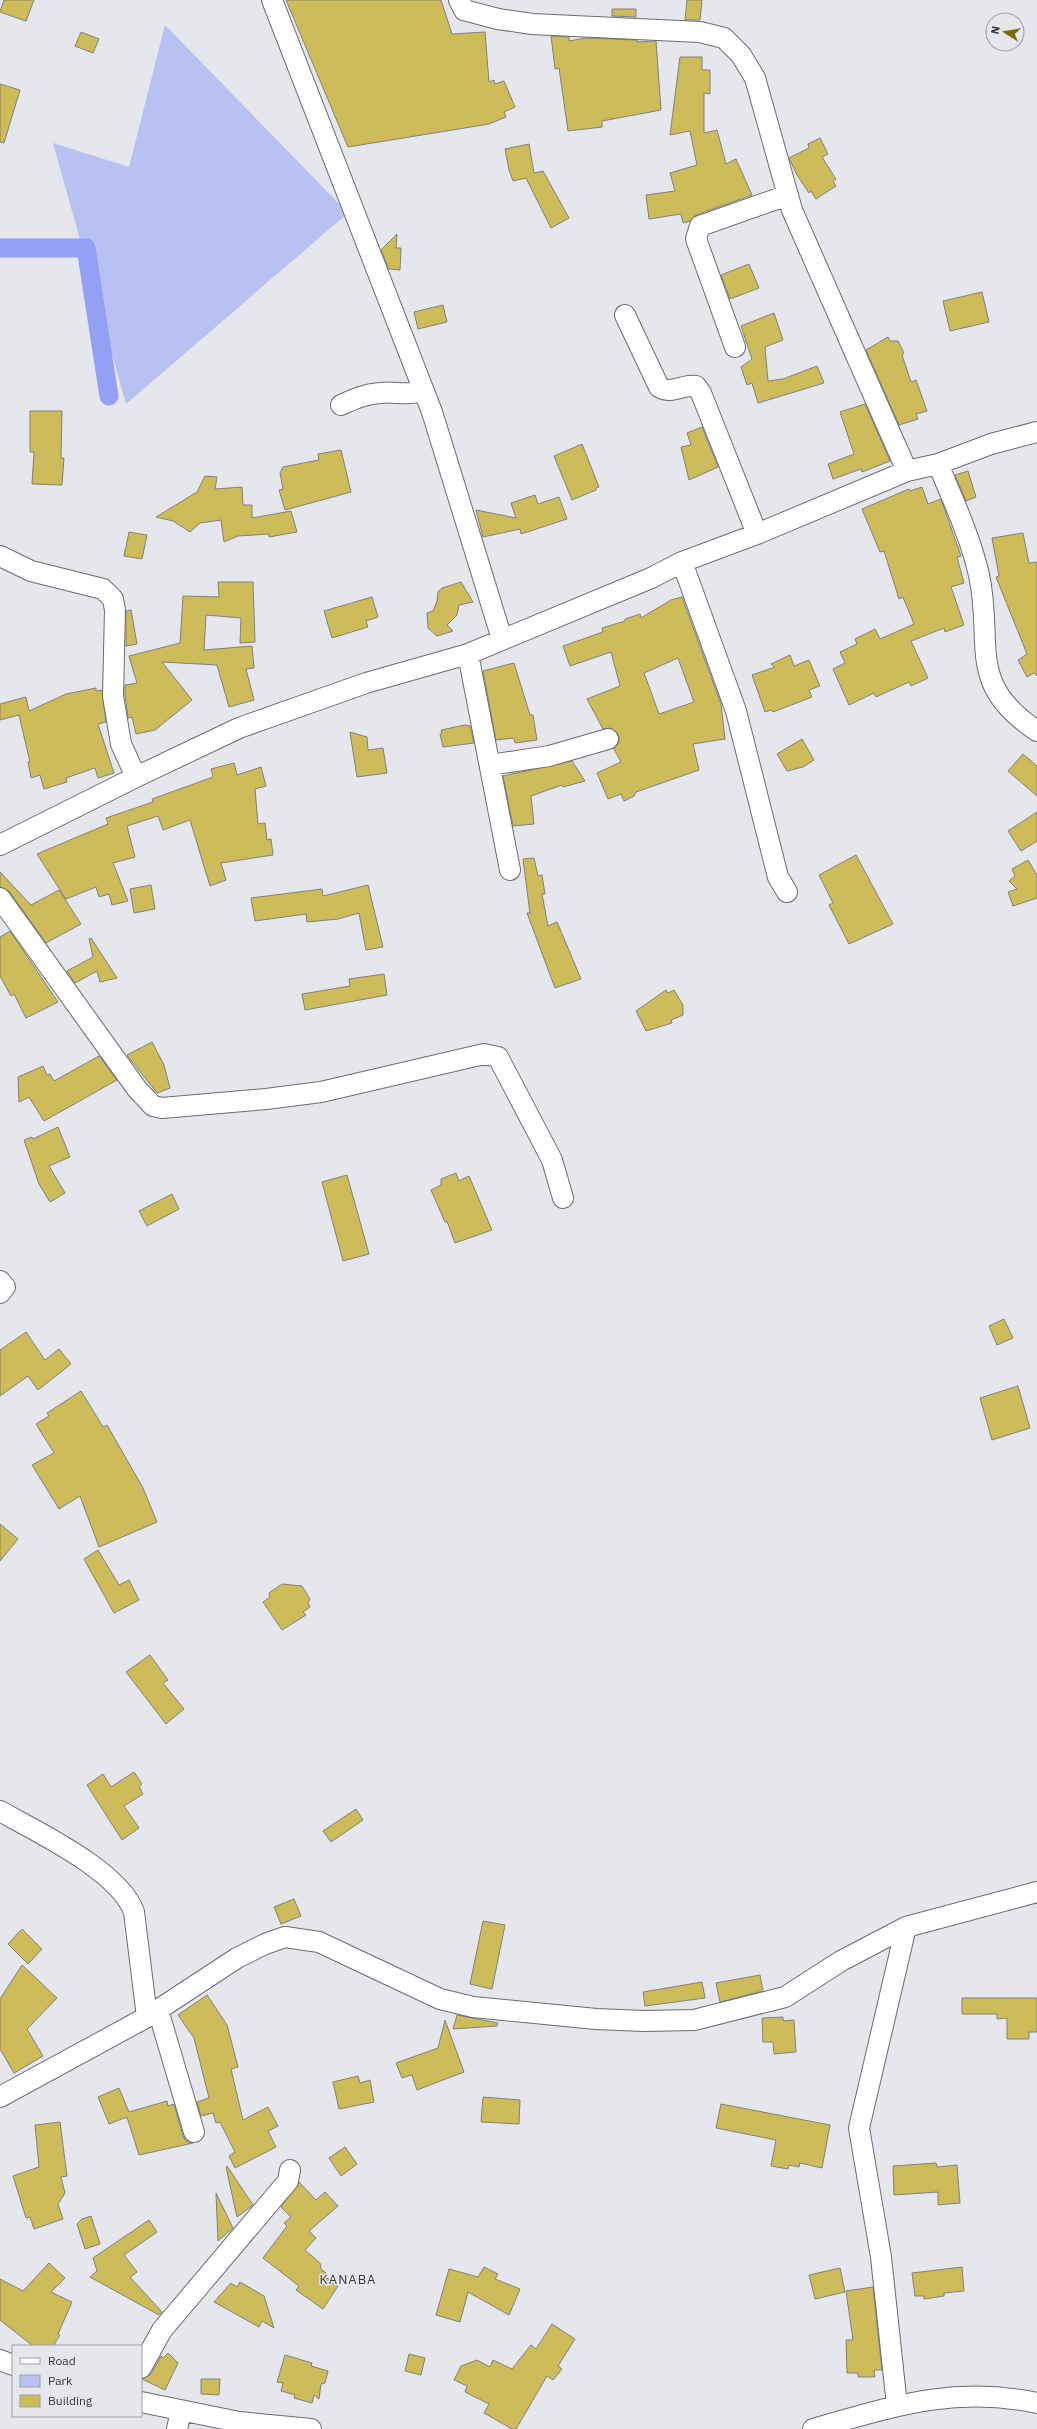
<svg xmlns="http://www.w3.org/2000/svg" width="1037" height="2429" font-family="'IBM Plex Sans',sans-serif">
  <style>
    .green { fill: #b7c1f2 }
    .lines { fill: none; stroke-linecap: round; stroke-linejoin: round }
    .canal { stroke: #93a0f3; stroke-width: 19 }
    .building { fill: #cebc5a; stroke: #82817b; fill-rule: evenodd }
    .minor-casing { stroke: #6a6c71; stroke-width: 22 }
    .minor { stroke: #fff; stroke-width: 20 }
    .labels { text-anchor: middle; stroke-width: 3; stroke-linejoin: round; paint-order: stroke }
    .quarter-label { font-size: 13px; letter-spacing: 1px; fill: #353638; stroke: #e5e7ed }
  </style>
  <rect width="100%" height="100%" fill="#e5e7ed"/>
  <path class="green" d="M165,25L348,213L126,404L53,143L129,167Z"/>
  <g class="lines">
    <path class="canal" d="M0,248H86L109,396"/>
  </g>
  <path class="building" d="M4,0H34L26,21L0,12Z
    M286,0H441L452,34L485,32L489,82L494,80L495,84L504,81L515,107L504,112L506,117L489,124L348,147Z
    M687,0H702L700,20H685Z
    M612,9H636V17L612,16Z
    M81,32L99,39L93,53L75,46Z
    M551,36L569,37V41L586,38L637,40V42L656,41L661,110L602,121V127L568,131L559,68L555,69Z
    M680,57H702V70H710V94L704,93V133L717,130L726,164L736,159L752,195L696,215L690,221L683,223L681,214L649,219L646,195L675,191L670,173L697,165L690,131L670,135Z
    M0,84L20,90L4,143L0,142Z
    M820,138L828,154L822,157L836,179L833,181L836,186L816,199L811,191L809,193L797,175L789,158L809,148L808,144Z
    M529,144L534,173L543,171L569,218L551,228L526,178L513,181L509,170L505,149Z
    M397,234L396,248H401L400,270L389,269L381,250Z
    M749,264L759,288L730,299L721,275Z
    M982,292L989,322L950,331L943,301Z
    M443,305L447,322L418,329L414,312Z
    M774,313L783,340L765,347L768,381L783,379L817,366L824,383L758,403L752,383L747,385L741,367L752,359L741,326Z
    M888,337L890,341H898L904,353L902,355L911,382L916,380L927,411L916,414L918,419L899,425L866,350Z
    M865,404L890,461L862,472L861,469L833,479L828,464L854,454L840,412Z
    M30,411H62L61,458H64L62,485L32,484L34,452H30Z
    M702,427L718,467L689,480L681,447L691,445L687,433Z
    M582,444L599,487L596,488V490L572,500L554,456Z
    M341,450L351,492L285,510L279,490L283,489L280,473L283,467L319,460L318,454Z
    M968,471L976,497L966,501L955,475Z
    M205,476L217,477L215,489L242,487L243,505H252V518L291,511L297,532L269,537V534L238,536L224,542L221,520L200,523L190,532L173,521L156,517L197,492Z
    M922,487L928,504L941,499L961,556L957,557L964,583L951,587L964,625L945,632L944,628L911,641L928,678L911,686L909,682L876,697L874,693L849,705L833,669L845,663L840,652L857,644L855,639L875,629L880,639L914,624L903,597L899,599L884,551L880,552L862,509L909,489L910,491Z
    M535,495L538,504L559,497L567,519L521,534L520,529L483,537L476,510L516,518L511,503Z
    M129,532L147,535L142,559L124,556Z
    M1023,533L1029,563L1037,562V676L1034,673L1027,677L1018,660L1027,654L996,577L999,576L992,538Z
    M218,582H253L255,642L240,643L241,618L206,615L204,650L252,646L254,668L246,669L254,700L229,707L217,665L162,662L192,700L155,730L136,734L132,717L128,718L125,695V685L137,683L129,656L180,643L183,596L219,597Z
    M461,582L473,602L459,605L457,615L447,625L453,631L437,636L428,628L427,613L433,611L437,601L438,592L442,588Z
    M372,597L378,617L366,621L368,627L332,638L324,611Z
    M682,597L721,704L725,739L693,744L699,770L636,792L634,796L624,801L621,794L608,799L597,773L621,762L614,749L619,742V736L611,728L603,729L587,699L620,686L611,652L570,666L563,646L603,632L602,628L625,621V619L640,614L641,618L671,600ZM678,658L694,702L659,714L644,673Z
    M131,610L137,644L126,646V611Z
    M790,655L794,666L809,660L820,686L809,690L812,697L773,712L771,710L765,712L752,675L775,667L771,664Z
    M514,663L530,715H533L537,740L515,743L514,738L496,740L483,671Z
    M96,688V691L102,690L106,722L98,724L114,773L98,778L95,768L66,778L67,782L44,789L40,775L31,778L28,762H30L19,715L0,720V704L26,697L29,711L66,694Z
    M465,725L470,726L474,743L443,747L440,734H442L441,730Z
    M350,732L367,737L368,750L383,748L387,773L357,777Z
    M802,739L814,760L803,767L787,771L777,754Z
    M1023,754L1037,766V796L1008,771Z
    M572,761L585,781L563,787L562,785L531,796L534,824L513,826L503,776Z
    M234,763L237,775L261,767L266,786L255,789L258,824L265,823L267,840L271,839L273,855L221,863L226,880L210,886L190,820L163,830L158,816L127,826L135,857L113,863L128,901L112,905L109,894L99,897L96,887L66,899L37,854L108,824L106,818L153,802L152,799L213,777L211,769Z
    M1037,812V841L1021,851L1008,831Z
    M856,855L893,924L849,944L829,905L833,903L819,875Z
    M534,858L538,876L542,875L545,894H542L548,926L557,922L581,979L555,988L527,913H530L523,859Z
    M1028,860L1037,875V898L1013,906L1008,892L1017,889L1009,881L1015,876L1012,869Z
    M0,872L31,905L59,890L81,924L46,943L9,891L0,887Z
    M151,885L155,909L134,913L130,889Z
    M368,885L383,947L366,950L359,913L338,919L307,922L306,914L255,921L251,898L322,889L323,896Z
    M10,931L58,1002L26,1018L14,994L11,996L0,976V937Z
    M91,938L117,978L100,982L97,971L75,983L67,971L93,957L89,939Z
    M384,974L387,995L305,1010L302,994L350,986L349,979Z
    M666,990L668,993L674,990L683,1005V1015L671,1020L672,1023L646,1031L636,1011Z
    M152,1042L164,1065L170,1088L157,1093L127,1055Z
    M99,1056L117,1080L44,1121L29,1097L19,1102L18,1077L43,1066L47,1075L50,1074L54,1081Z
    M58,1127L70,1157L49,1166L65,1193L50,1202L39,1184L24,1140L32,1137L33,1139Z
    M456,1173L459,1181L469,1176L492,1230L455,1243L447,1221L445,1222L431,1190L441,1185V1179Z
    M347,1175L369,1254L343,1261L322,1182Z
    M172,1194L179,1209L147,1226L139,1211Z
    M1004,1319L1013,1338L997,1345L989,1326Z
    M26,1332L45,1360L59,1349L71,1364L38,1390L28,1376L0,1396V1350Z
    M1018,1386L1030,1428L992,1440L980,1398Z
    M81,1391L103,1427L107,1425L143,1488L157,1522L99,1547L80,1496L59,1509L32,1465L54,1453L36,1424L49,1416L47,1413Z
    M0,1524L18,1539L0,1561Z
    M98,1550L119,1585L129,1580L139,1600L114,1613L84,1559Z
    M282,1584L302,1586L310,1599L308,1603L310,1607L303,1612L306,1615L282,1630L263,1602L270,1597L269,1593Z
    M150,1655L168,1680L163,1683L184,1709L166,1724L126,1672Z
    M134,1772L142,1784L139,1787L143,1794L124,1806L139,1828L122,1840L87,1785L103,1774L111,1787Z
    M356,1809L363,1820L331,1842L323,1831Z
    M294,1899L301,1916L281,1924L274,1907Z
    M483,1921L505,1925L492,1989L470,1984Z
    M22,1929L42,1949L28,1964L8,1944Z
    M22,1965L57,1998L27,2029L43,2056L14,2073L0,2049V1999Z
    M760,1975L763,1991L720,2002L716,1983Z
    M702,1982L705,1998L645,2006L643,1992Z
    M207,1995L227,2025L238,2067L231,2069L243,2120L268,2107L278,2126L268,2131L276,2147L235,2168L229,2156L235,2152L220,2122L216,2123L213,2113L201,2116L197,2102L209,2098L194,2038L178,2015Z
    M962,1998H1037V2032H1029V2039H1007V2018L997,2019V2014H962Z
    M457,2015L498,2023L497,2026L453,2029Z
    M783,2017V2021L794,2020L796,2052L774,2054L773,2042H763L762,2018Z
    M445,2020L464,2072L417,2090L412,2075L402,2078L396,2063L438,2048Z
    M358,2076L360,2083L370,2080L374,2102L339,2109L333,2082Z
    M119,2088L129,2112L167,2101L168,2106L174,2104L183,2136L186,2141L193,2143L139,2155L127,2117L109,2124L98,2097Z
    M483,2097L520,2100L519,2124L481,2122Z
    M721,2104L830,2125L822,2168L800,2163L799,2167L789,2165L788,2169L771,2166L776,2140L716,2128Z
    M60,2122L67,2176L61,2177L65,2193L58,2204L63,2219L34,2229L30,2217L26,2218L13,2176L39,2167L35,2125Z
    M345,2147L357,2164L341,2176L329,2158Z
    M936,2163L937,2167L957,2165L960,2203L938,2205V2192L894,2195L893,2166Z
    M227,2166L253,2205L237,2217L226,2167Z
    M299,2182L316,2200L325,2192L338,2206L309,2231L316,2238L305,2250L320,2263L321,2269L326,2273L324,2276L338,2286L323,2309L296,2290L299,2286L263,2258L287,2226L284,2223L291,2217L281,2207Z
    M216,2193L233,2228L218,2241Z
    M91,2216L100,2244L85,2249L77,2224L82,2219Z
    M149,2220L157,2232L124,2255L137,2272L130,2277L162,2312L159,2315L90,2277L97,2271L93,2258Z
    M49,2263L65,2278L51,2292L72,2302L58,2334L60,2335L53,2346H33L0,2320V2279L23,2291Z
    M484,2267L498,2274L495,2279L520,2289L509,2315L468,2292L460,2322L436,2315L449,2269L478,2277Z
    M962,2267L964,2291L944,2293V2296L924,2299V2296H915L912,2273Z
    M840,2268L845,2292L815,2299L809,2275Z
    M240,2282L264,2296L274,2328L262,2321L259,2327L214,2302L231,2283L237,2287Z
    M873,2287L882,2370H874L875,2377H858V2373H847L846,2340H853L846,2291Z
    M552,2324L575,2339L558,2366L562,2369L553,2380L547,2376L516,2429H512L484,2413L489,2404L465,2392L467,2386L454,2380L461,2366L477,2360L490,2367L493,2360L512,2369L531,2345L536,2349Z
    M168,2353L178,2363L165,2390L142,2379L151,2374L161,2356L163,2358Z
    M409,2354L425,2358L421,2375L405,2371Z
    M285,2355L312,2363L311,2366L328,2371L325,2383L321,2384L319,2399L314,2395L312,2403L294,2398L295,2395L281,2391L283,2383L277,2382Z
    M201,2379H220L219,2395L201,2394Z"/>
  <g class="lines">
    <defs>
      <path id="minor" d="M272,0L432,412L502,639
        M459,0L464,10L498,19L532,24L700,32L724,38L741,55L755,78L792,210L907,471
        M625,315L659,387C671,395 683,384 696,386L701,393L757,534
        M735,347L696,239L700,226L788,195
        M341,405C354,399 365,394 380,393C394,391 409,396 423,391
        M938,464C953,500 970,536 979,575C994,644 965,683 1037,731
        M0,556L31,571L103,589L113,599L115,610L113,696L121,744L136,777
        M682,562L736,711L778,877L787,892
        M468,654L510,870
        M490,765L549,756L608,739
        M0,845L136,777L239,728L366,683L468,654L651,578L682,562L757,534L907,471L938,464L991,444L1037,432
        M0,898L137,1089L153,1106L162,1108L266,1099L321,1092L484,1054L498,1057L552,1160L563,1198
        M0,1281L5,1287L0,1293
        M0,1811C37,1832 120,1871 134,1912L147,2017
        M158,2010L194,2132
        M0,2097L147,2017L237,1958L265,1944L285,1937L319,1942L440,1999L473,2007L596,2019L644,2021L694,2020L785,1997L841,1961L906,1927L1037,1892
        M0,2360L13,2365
        M141,2368L162,2330L288,2181L290,2170
        M141,2402L239,2422L311,2429
        M897,2406L881,2257L859,2128L906,1927
        M177,2429L181,2411
        M813,2429C891,2407 954,2385 1037,2403"/>
    </defs>
    <use href="#minor" class="minor-casing"/>
    <use href="#minor" class="minor"/>
  </g>
  <g class="labels">
    <g class="quarter-label">
      <text x="348" y="2284">KANABA</text>
    </g>
  </g>
  <rect x="12" y="2345" width="130" height="72" fill="#e5e7ed" stroke="#9fa0a5"/>
  <rect x="20" y="2358" width="20" height="6" fill="#ffffff" stroke="#9fa0a5"/>
  <text x="48" y="2365" font-size="12" fill="#353638">Road</text>
  <rect x="20" y="2375" width="20" height="12" fill="#b7c1f2" stroke="#9fa0a5"/>
  <text x="48" y="2385" font-size="12" fill="#353638">Park</text>
  <rect x="20" y="2395" width="20" height="12" fill="#cebc5a" stroke="#9fa0a5"/>
  <text x="48" y="2405" font-size="12" fill="#353638">Building</text>
  <g transform="translate(1005 32) rotate(282)"><circle r="19" fill="#e5e7ed" stroke="#9fa0a5"/>
  <path d="M0-3L7 15L0 10L-7 15Z" fill="#7b6c06"/>
  <text y="-6" font-size="11" font-weight="bold" text-anchor="middle" fill="#353638">N</text>
  </g>
</svg>
